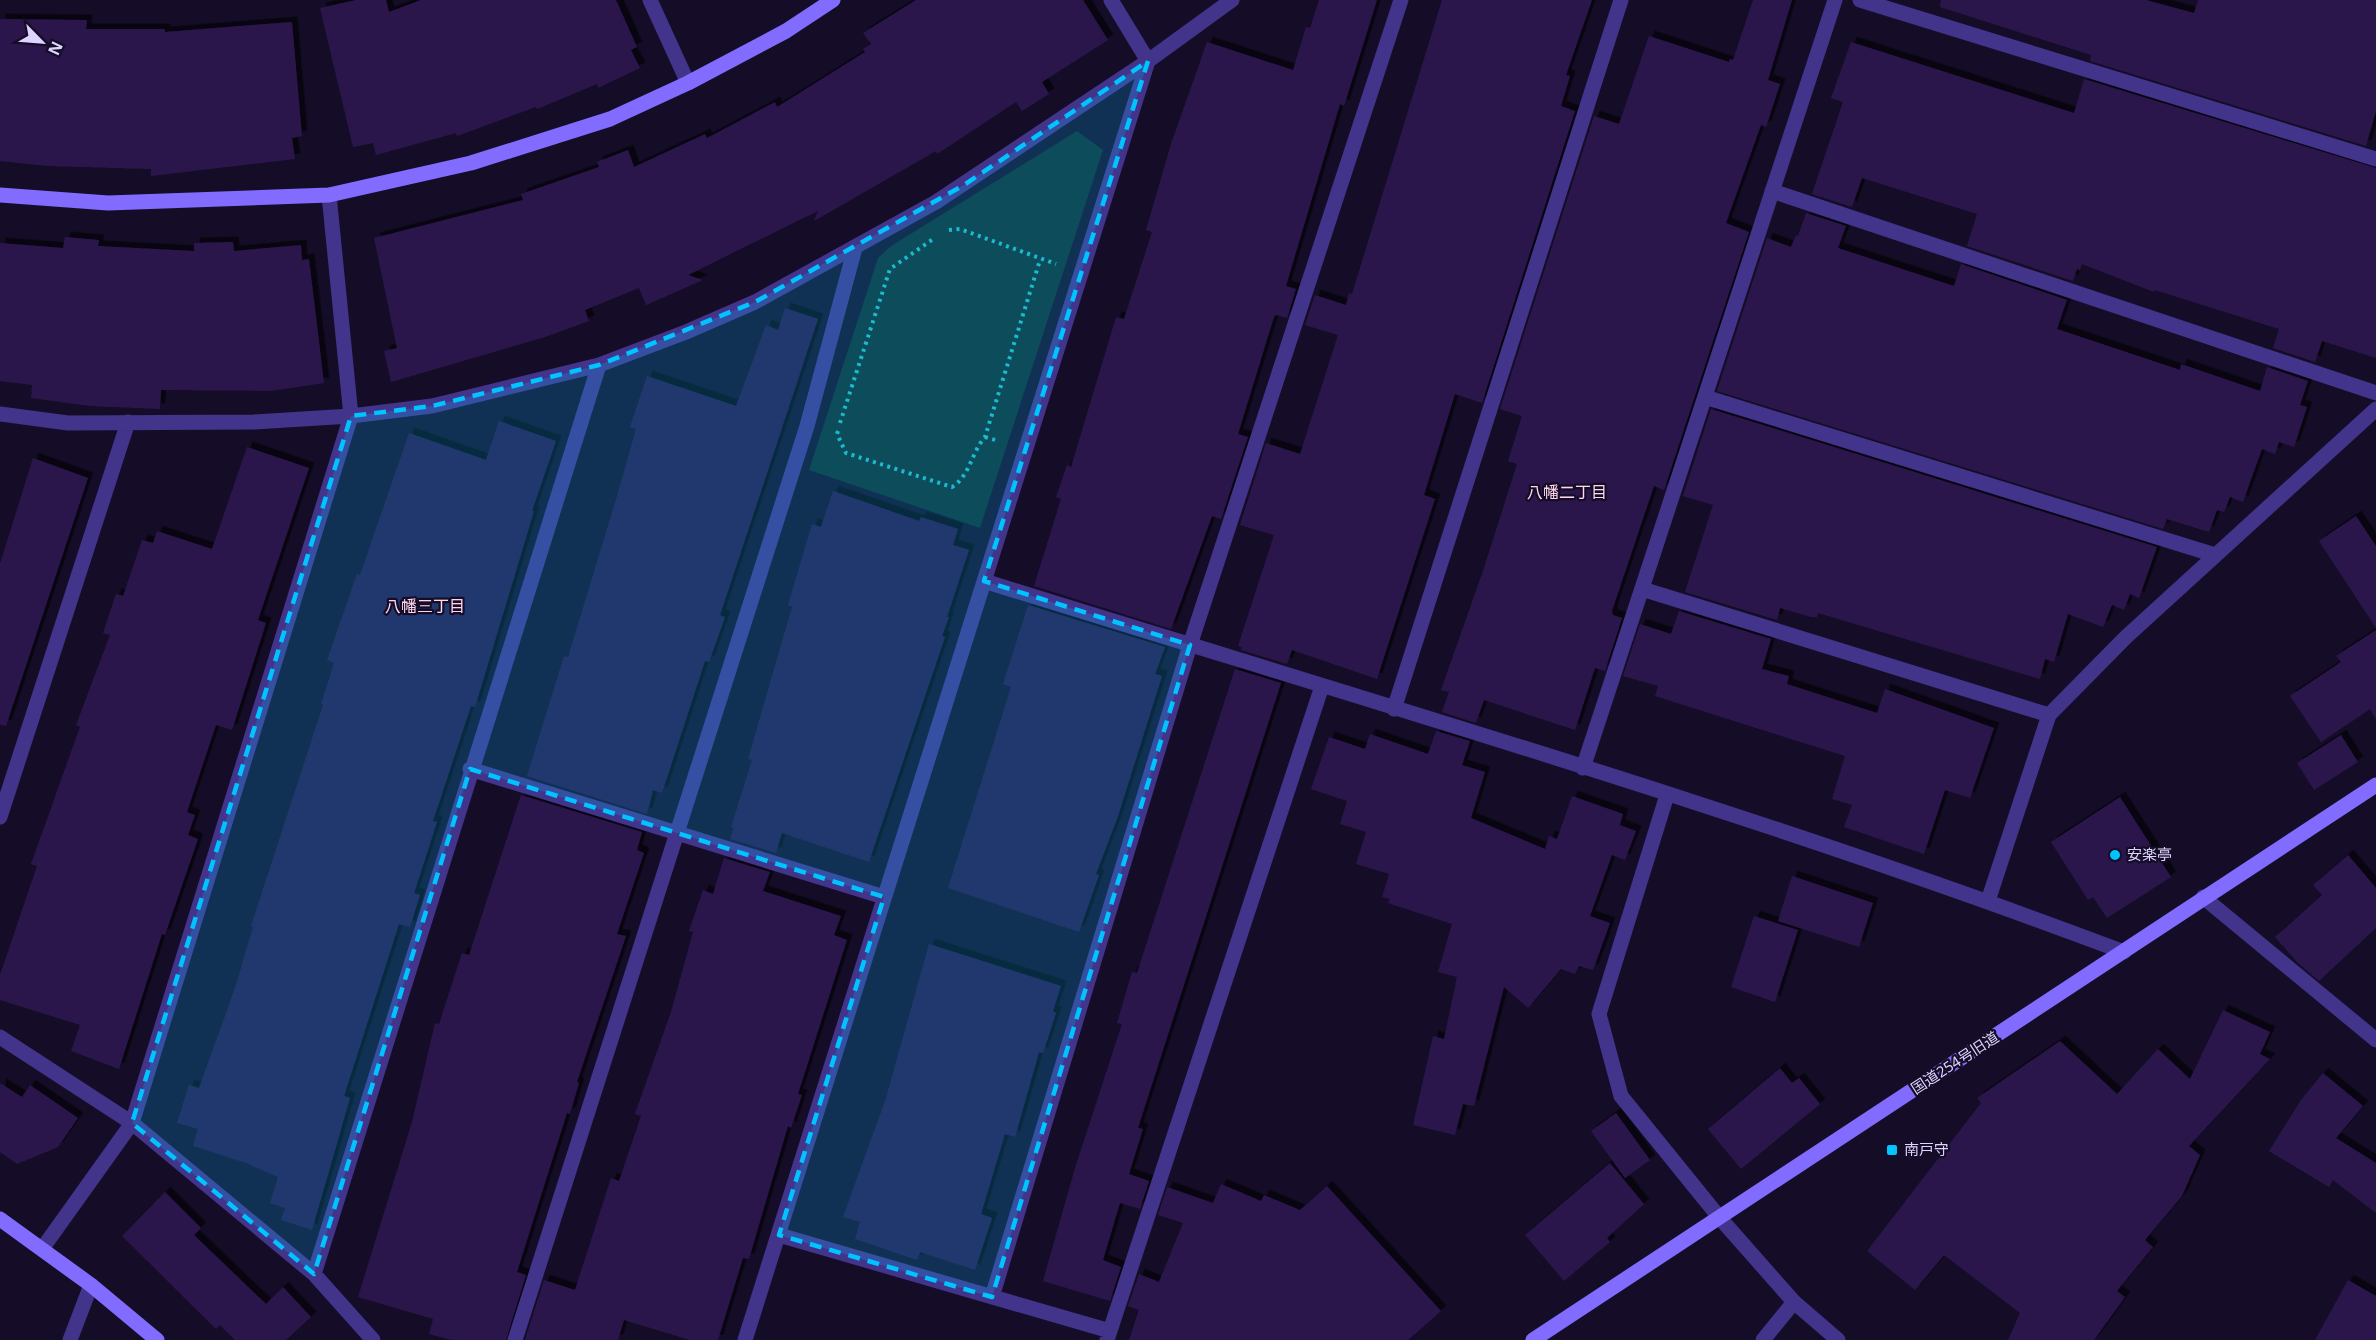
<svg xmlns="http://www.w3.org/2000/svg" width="2376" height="1340" font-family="'Noto Sans','Noto Sans JP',sans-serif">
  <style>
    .green { fill: #102f33 }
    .building { fill: #29174b; filter: url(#shadow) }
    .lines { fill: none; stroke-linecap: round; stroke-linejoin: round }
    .path { stroke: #24b8c3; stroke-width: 4; stroke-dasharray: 3 4.5; stroke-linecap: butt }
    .lane { stroke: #43348b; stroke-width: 15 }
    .street { stroke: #43348b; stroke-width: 15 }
    .secondary { stroke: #826bff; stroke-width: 15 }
    .marked { fill: #00c4ff; fill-opacity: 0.2; stroke: #00c4ff; stroke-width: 4.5; stroke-dasharray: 12 8; stroke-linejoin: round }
    .poi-dot { fill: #00c4ff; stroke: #150d28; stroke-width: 2 }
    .labels { text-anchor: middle; stroke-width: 4.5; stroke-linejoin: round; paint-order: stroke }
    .poi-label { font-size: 15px; fill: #dfd4ff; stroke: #150d28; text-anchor: start }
    .street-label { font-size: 15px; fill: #dfd4ff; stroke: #150d28 }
    .neighbourhood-label { font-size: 16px; fill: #ffd6eb; stroke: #150d28 }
  </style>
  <defs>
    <filter id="shadow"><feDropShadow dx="5.5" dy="-5.5" stdDeviation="0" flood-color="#0009"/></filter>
  </defs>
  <rect width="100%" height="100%" fill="#150d28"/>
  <path class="green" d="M1077,131L1103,150L980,528L809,470L878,258L891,246Z"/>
  <path class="building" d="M356,0H386L389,12L421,0H616L637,47L631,50L640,68L598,88L597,84L537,109L536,107L457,136L456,133L376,155L373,143L353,147L320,8Z
    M916,0H1083L1108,40L1042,82L1049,94L1022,111L1016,102L937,154L936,151L814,221L818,211L688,275L703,280L646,305L639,288L585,310L589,321L545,337L391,382L384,351L397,348L374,238L523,200L521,194L599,167L597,162L628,150L634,167L705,134L707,138L775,102L777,107L865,52L863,49L871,44L863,33Z
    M1319,0H1377L1344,106L1340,104L1286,286L1296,289L1287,318L1276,315L1274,317L1238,434L1248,437L1221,519L1212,516L1171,629L1034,586L1061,499L1056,497L1067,465L1071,467L1116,317L1124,319L1152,232L1146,230L1171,144L1207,42L1293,70L1306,27L1310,28Z
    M1442,0H1592L1566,75L1570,76L1561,106L1575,111L1482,403L1455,394L1424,495L1435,499L1377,679L1292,650L1287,664L1241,650L1242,647L1238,646L1274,535L1240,525L1266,443L1300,454L1338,335L1305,325L1315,295L1346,305L1349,293L1352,294Z
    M1753,0H1792L1768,80L1780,84L1766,127L1761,125L1726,223L1749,232L1664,490L1654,486L1612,611L1613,615L1622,618L1605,671L1595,668L1575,730L1484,700L1476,723L1442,712L1449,692L1441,690L1483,571L1517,464L1508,461L1522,416L1500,409L1594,116L1619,124L1649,36L1729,62L1730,59L1733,60Z
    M1941,0H2146L2194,13L2198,0H2376V111L2366,146L2090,61L2091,55L1940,7Z
    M0,19L87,20L86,29H165V32L292,22L302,136L292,138L295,159L151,176V169L47,166L0,161Z
    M1851,42L2074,113L2084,79L2376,168V358L2322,341L2315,362L2273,348L2279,329L2155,290L2154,292L2082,264L2080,270L2077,269L2073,281L1967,246L1977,214L1862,178L1852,207L1812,194L1843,102L1831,98Z
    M1806,213L1846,226L1838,248L1954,286L1961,264L2067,300L2057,329L2180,370L2181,364L2260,391L2267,367L2308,381L2300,405L2307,407L2294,447L2279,442L2275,454L2262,449L2243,502L2230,497L2224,512L2217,510L2209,532L2167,519L2163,529L1717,391L1767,238L1791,247L1796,235L1798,236Z
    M65,237L99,240L98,246L194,251V243L233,242L234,251L301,245L302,260L309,259L324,383L271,391L161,390L160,409L90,406L31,398L32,385L0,381V243L63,248Z
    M785,308L818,319L720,615L725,617L709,662L705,661L662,793L653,790L647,814L527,776L564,656L568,657L617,496L636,429L630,427L647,376L736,406L766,325L778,330Z
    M1711,409L2157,547L2139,598L2130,594L2124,610L2112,605L2103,627L2068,614L2054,662L2045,659L2040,679L1818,613L1817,617H1811L1780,608L1777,620L1685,592L1713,505L1683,496Z
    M499,421L556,441L532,511H534L475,707L471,706L433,821L437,822L414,893L420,895L410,927L399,924L344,1096L350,1098L312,1230L281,1220L285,1208L270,1203L278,1177L246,1163L193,1146L198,1129L177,1123L189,1085L199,1088L235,988L253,927L251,926L323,705L321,704L334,663L327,660L357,574L360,575L409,433L486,460Z
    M247,447L309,468L258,620L266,623L232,730L216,725L187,812L195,815L188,835L198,839L165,935L162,934L119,1069L71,1051L80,1025L0,1000V975L37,866L31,864L80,727L76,725L110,635L103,633L116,594L123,596L142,540L153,543L157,531L212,549Z
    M33,458L88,478L6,726L0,725V564Z
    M833,491L919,521L921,517L958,529L953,545L969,550L947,617H949L942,636L945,637L869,862L782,833L776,853L730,839L734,828L731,827L752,760L748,759L792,607L788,605L812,524L821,527Z
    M2356,516L2376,546V628L2319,541Z
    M1028,605L1165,647L1155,674L1162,676L1118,816L1096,874L1099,875L1079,932L948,888L1011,687L1003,684Z
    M1679,611L1771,639L1762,669L1789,676L1787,684L1877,713L1885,689L1994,728L1970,798L1945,790L1924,854L1844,827L1852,805L1832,799L1845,756L1655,696L1658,686L1623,676L1640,624L1671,634Z
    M2376,630V719L2370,709L2321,742L2290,696L2341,662L2336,656Z
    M1235,669L1281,683L1138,1128L1143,1129L1129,1174L1149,1181L1140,1209L1120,1203L1103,1260L1121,1267L1110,1301L1043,1281L1075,1168L1122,1024L1117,1023L1132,972L1137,973Z
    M1436,731L1470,741L1462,765L1485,772L1471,818L1545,849L1549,836L1557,839L1572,796L1623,814L1620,825L1636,831L1625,860L1612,855L1590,916L1610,923L1593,970L1579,966L1575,974L1561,969L1528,1008L1504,987L1474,1106L1463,1104L1455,1135L1413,1125L1433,1036L1444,1039L1457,977L1438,972L1452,924L1388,903L1390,899L1382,897L1389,874L1356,864L1366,832L1340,824L1347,801L1311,789L1329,737L1365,749L1370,734L1428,754Z
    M2341,735L2358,762L2314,790L2297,763Z
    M521,795L642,832L637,850L644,853L617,934L626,936L577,1082L579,1083L570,1114L567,1113L517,1272L526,1275L506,1340H452L429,1334L433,1319L358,1297L412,1122L435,1023L439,1024L462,953L469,955Z
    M2120,797L2171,877L2107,918L2093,897L2088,900L2051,842Z
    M2348,855L2376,888V928L2319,981L2298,963L2275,937L2322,895L2313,885Z
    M724,858L770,872L763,891L841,916L834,935L847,940L798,1094L802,1095L791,1128L788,1126L749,1259L743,1258L718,1340H690L624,1320L618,1340H525L544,1280L575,1290L611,1178L619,1181L641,1116L635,1114L671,1012L693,932L689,931L703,890L713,894Z
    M1792,876L1873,903L1859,947L1778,921Z
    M1754,916L1798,930L1775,1002L1731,987Z
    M929,944L1061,986L1053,1011L1056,1013L1043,1053L1039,1052L1015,1137L1005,1134L981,1214L992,1218L975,1270L920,1252L917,1260L855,1239L860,1222L843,1217L886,1098Z
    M2223,1010L2270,1032L2260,1054L2270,1059L2189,1146L2200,1155L2182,1196L2145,1240L2153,1247L2117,1291L2125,1297L2094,1340H2008L2020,1313L1944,1255L1915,1290L1867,1251L1981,1103L1977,1098L2060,1041L2117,1094L2158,1049L2190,1079Z
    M1780,1068L1792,1083L1799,1078L1820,1104L1741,1169L1708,1129Z
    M2323,1073L2363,1106L2336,1138L2376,1163V1213L2333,1180L2329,1187L2269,1151L2301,1100Z
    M0,1083L22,1097L30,1085L78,1118L58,1147L17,1164L0,1152Z
    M1616,1113L1650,1160L1625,1178L1591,1131Z
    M1610,1163L1644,1204L1607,1238L1610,1242L1564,1281L1525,1235Z
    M1221,1184L1261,1201L1264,1195L1300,1210L1327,1186L1441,1311L1408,1340H1129L1139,1310L1128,1306L1139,1274L1159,1282L1183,1223L1158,1215L1167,1187L1213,1203Z
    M165,1192L201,1228L194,1235L266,1304L283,1287L311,1317L286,1340H235L220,1325L216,1329L122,1236Z
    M2348,1280L2376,1296V1340H2315Z"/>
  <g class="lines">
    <path class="path" d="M949,230L960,229L1056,264
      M840,423L890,269L933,239
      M838,431L837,434L846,453L952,487C970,476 971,453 985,437L1040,260
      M985,437L999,441"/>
    <path class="lane" d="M1763,1340L1794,1302"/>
    <path class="street" d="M650,0L688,83
      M1860,0L2376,159
      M1772,191L2376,393
      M1705,397L2215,555
      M0,414L68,423L254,422L351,416L432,406L599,365L686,332L755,302L936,202L1148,61L1232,0
      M984,581C1365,700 1751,811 2124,952
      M1642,589L2049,715
      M1394,709L1621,0
      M1583,768L1835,0
      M470,769L884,897
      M1667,795L1599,1014L1621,1096L1719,1217L1794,1302L1838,1340
      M0,817L128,422
      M2203,897L2376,1040
      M1988,901L2049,715L2126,637L2376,409
      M0,1037L132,1123L314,1274L373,1340
      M779,1235L1110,1331
      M42,1249L132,1123L351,416L329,195
      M314,1274L599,365
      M992,1297L1190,645L1401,0
      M70,1340L91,1285
      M515,1340L807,426L855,248
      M745,1340L1148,61L1111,0
      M1107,1340L1322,686"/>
    <path class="secondary" d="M0,195L108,203L329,195L471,163L610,119L688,83L786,31L833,0
      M0,1219L91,1285L157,1340
      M1533,1340L2376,785"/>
  </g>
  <path class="marked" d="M1148,61L984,581L1190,645L992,1297L779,1235L884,897L470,769L314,1274L132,1123L351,416L432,406L599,365L755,302L964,185Z"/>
  <g class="poi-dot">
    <circle cx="2115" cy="855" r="6"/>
    <rect x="1886" y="1144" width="12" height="12" rx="3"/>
  </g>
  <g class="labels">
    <g class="poi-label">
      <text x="2127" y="860">安楽亭</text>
      <text x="1904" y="1155">南戸守</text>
    </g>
    <g class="street-label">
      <text transform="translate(1955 1063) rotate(-33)" y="5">国道254号旧道</text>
    </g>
    <g class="neighbourhood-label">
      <text x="1567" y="498">八幡二丁目</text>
      <text x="425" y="612">八幡三丁目</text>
    </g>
  </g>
  <g transform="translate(42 42) rotate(115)" stroke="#150d28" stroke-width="4.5" paint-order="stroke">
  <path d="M0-4.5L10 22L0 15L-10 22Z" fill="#dfd4ff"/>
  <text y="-9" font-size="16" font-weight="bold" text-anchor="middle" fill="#dfd4ff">N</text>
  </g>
</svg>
